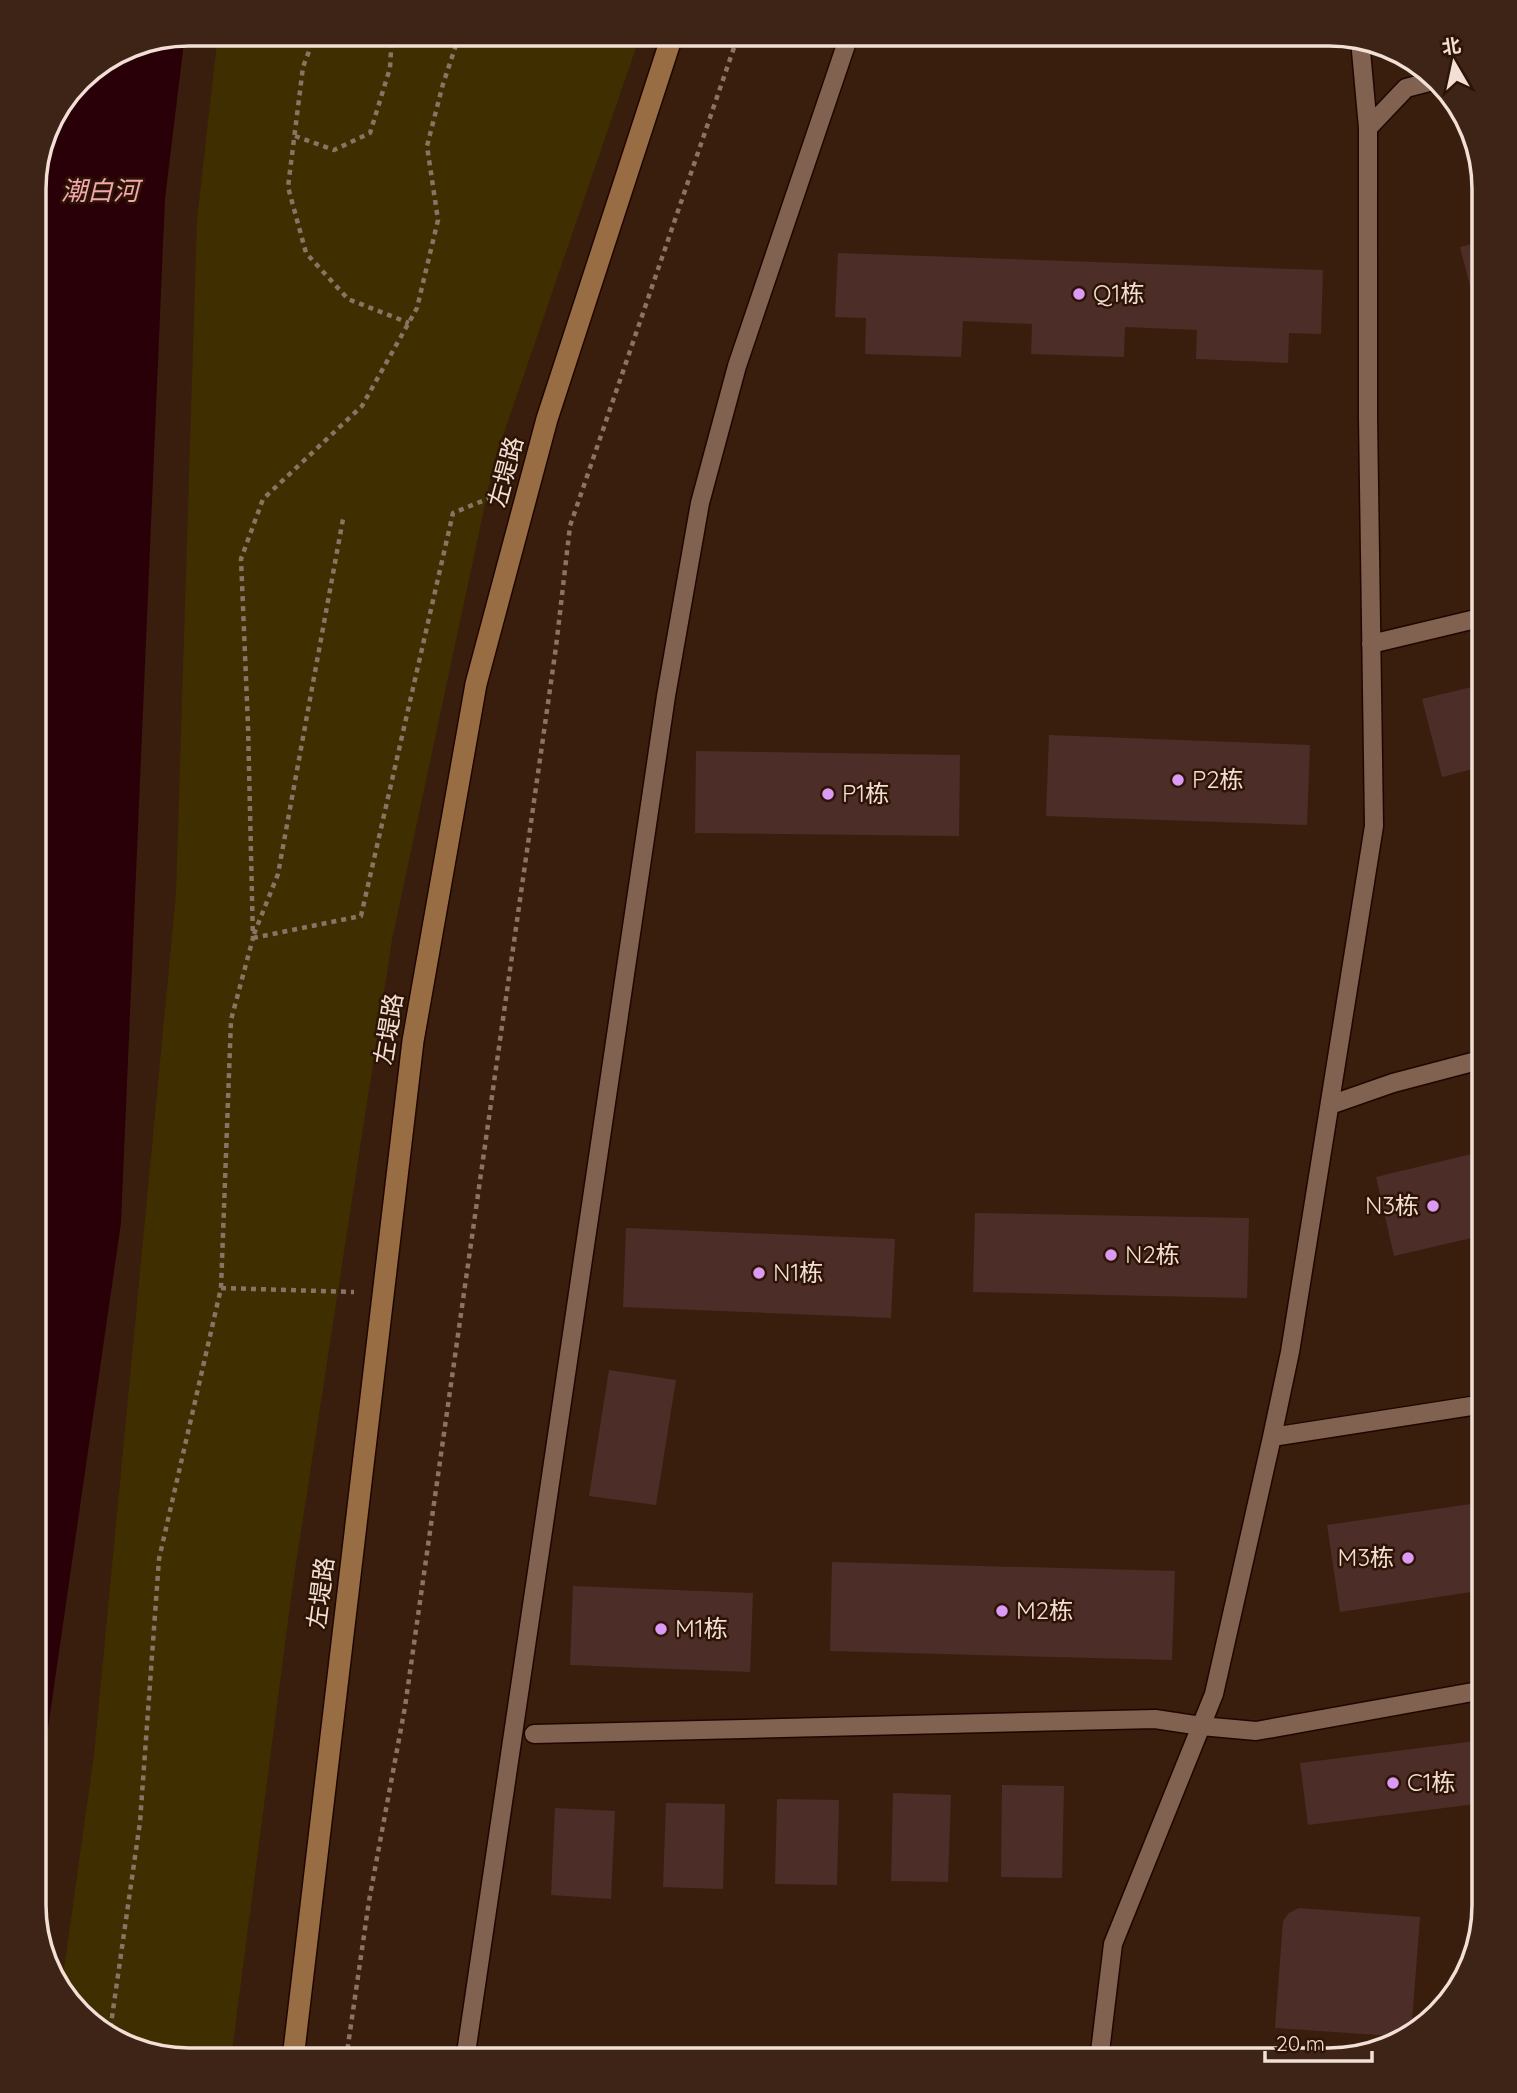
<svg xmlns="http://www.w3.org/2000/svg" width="1517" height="2093" font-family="Quicksand,'Noto Sans SC',sans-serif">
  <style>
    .green { fill: #3e2e00 }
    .water { fill: #290008 }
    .building { fill: #4d2d27 }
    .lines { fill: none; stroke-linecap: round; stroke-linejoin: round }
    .lane-casing { stroke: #1f0700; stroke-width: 21 }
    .secondary-casing { stroke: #1f0700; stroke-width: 24 }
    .path { stroke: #8a7365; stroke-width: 4.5; stroke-dasharray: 5 5; stroke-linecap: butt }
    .lane { stroke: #81614f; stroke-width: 18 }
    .secondary { stroke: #996d44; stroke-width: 21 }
    .poi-dot { fill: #da9af6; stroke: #2e1405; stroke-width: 2.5 }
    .labels { text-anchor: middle; stroke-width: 5; stroke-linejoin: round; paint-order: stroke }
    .poi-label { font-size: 24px; fill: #f2dfd5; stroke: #2e1405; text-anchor: start }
    .street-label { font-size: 24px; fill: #f2dfd5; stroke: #2e1405 }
    .water-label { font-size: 26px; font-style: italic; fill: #f2a6ae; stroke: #2e1405 }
    .rim { fill: none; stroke: #f2dfd5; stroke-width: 3.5 }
  </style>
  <rect width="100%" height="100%" fill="#391e0e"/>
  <path class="green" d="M218,33H641L494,462L392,940L292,1590L231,2059H178L110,2039L61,1990L94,1755L176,894L197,220Z"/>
  <path class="water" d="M185,34L165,199L121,1223L33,1832L34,178L49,119L86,72L129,45Z"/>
  <path class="building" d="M1484,241V307L1476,309L1460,247Z
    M838,253L1323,270L1321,334L1289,333L1288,363L1196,359L1197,330L1125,327L1124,357L1031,354L1032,324L963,321L961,357L865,354L866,318L835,317Z
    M1484,684V766L1442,777L1422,699Z
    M1049,735L1310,745L1307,825L1046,816Z
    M696,751L960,755L959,836L695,833Z
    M1484,1151V1235L1394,1256L1376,1177Z
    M975,1213L1249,1218L1247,1298L973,1292Z
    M626,1228L895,1239L891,1318L623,1307Z
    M609,1370L676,1380L656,1505L589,1496Z
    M1484,1502V1590L1340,1612L1327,1525Z
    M832,1562L1175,1571L1172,1660L830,1651Z
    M573,1586L753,1593L750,1672L570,1665Z
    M1484,1740V1803L1308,1825L1300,1763Z
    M1002,1785L1064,1786L1062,1878L1001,1877Z
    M893,1793L951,1795L948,1882L891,1881Z
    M777,1799L839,1800L837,1885L775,1884Z
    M666,1803L725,1804L723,1889L663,1887Z
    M555,1808L615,1811L611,1899L551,1895Z
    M1299,1908L1420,1917L1411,2034L1408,2037L1275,2028L1283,1921L1289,1913Z"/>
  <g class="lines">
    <defs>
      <path id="lane" d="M1360,40L1368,128
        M1371,644L1484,617
        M1330,1105L1393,1083L1484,1059
        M1272,1437L1484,1404
        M534,1734L1155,1719L1201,1726L1256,1731L1484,1690
        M465,2060L666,696L700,503L737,366L850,33
        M1099,2060L1113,1944L1214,1694L1272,1437L1290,1352L1374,826L1368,417V128L1406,88L1433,81"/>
      <path id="secondary" d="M293,2059L413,1041L476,684L547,419L673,33"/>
    </defs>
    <use href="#lane" class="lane-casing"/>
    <use href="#secondary" class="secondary-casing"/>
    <path class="path" d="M316,33L303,67L288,187L306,253L348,299L409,323
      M295,136L334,150L370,133L390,68L392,33
      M254,934L278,874L343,519
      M253,938L361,916L453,513L497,495
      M221,1288L354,1292
      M109,2038L140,1822L159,1559L221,1288L231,1020L253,938L248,726L241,559L263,499L362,406L417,308L438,220L427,146L443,84L460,33
      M346,2059L369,1901L405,1707L556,647L570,526L739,33"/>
    <use href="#lane" class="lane"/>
    <use href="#secondary" class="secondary"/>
  </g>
  <g class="poi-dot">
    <circle cx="1079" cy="294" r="7"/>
    <circle cx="1178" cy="780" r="7"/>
    <circle cx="828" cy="794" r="7"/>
    <circle cx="1433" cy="1206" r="7"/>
    <circle cx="1111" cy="1255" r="7"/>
    <circle cx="759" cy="1273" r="7"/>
    <circle cx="1408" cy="1558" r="7"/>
    <circle cx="1002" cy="1611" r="7"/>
    <circle cx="661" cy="1629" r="7"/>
    <circle cx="1393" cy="1783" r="7"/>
  </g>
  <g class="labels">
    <g class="poi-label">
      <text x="1093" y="302">Q1栋</text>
      <text x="1192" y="788">P2栋</text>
      <text x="842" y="802">P1栋</text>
      <text x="1419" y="1214" text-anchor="end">N3栋</text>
      <text x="1125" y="1263">N2栋</text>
      <text x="773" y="1281">N1栋</text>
      <text x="1394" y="1566" text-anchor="end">M3栋</text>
      <text x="1016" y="1619">M2栋</text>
      <text x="675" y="1637">M1栋</text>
      <text x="1407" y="1791">C1栋</text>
    </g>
    <g class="street-label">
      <text transform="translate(506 472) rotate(-75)" y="8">左堤路</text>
      <text transform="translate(389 1029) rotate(-81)" y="8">左堤路</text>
      <text transform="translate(321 1593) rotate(-83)" y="8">左堤路</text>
    </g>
    <g class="water-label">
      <text x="100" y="200">潮白河</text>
    </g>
  </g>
  <path d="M0 0H1517V2093H0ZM189 46H1329A143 143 0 0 1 1472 189V1905A143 143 0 0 1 1329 2048H189A143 143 0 0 1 46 1905V189A143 143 0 0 1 189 46Z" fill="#3e2416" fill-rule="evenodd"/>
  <path class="rim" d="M189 46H1329A143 143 0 0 1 1472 189V1905A143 143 0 0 1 1329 2048H189A143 143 0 0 1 46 1905V189A143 143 0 0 1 189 46Z"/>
  <g transform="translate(1454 63) rotate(351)" stroke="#2e1405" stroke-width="5" paint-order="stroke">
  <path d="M0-5L12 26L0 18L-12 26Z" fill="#f2dfd5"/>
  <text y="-10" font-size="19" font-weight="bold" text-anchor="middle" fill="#f2dfd5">北</text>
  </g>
  <path d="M1265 2051v10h107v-10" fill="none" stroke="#f2dfd5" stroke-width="3.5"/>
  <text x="1276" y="2051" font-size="21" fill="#f2dfd5" stroke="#2e1405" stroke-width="5" paint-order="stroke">20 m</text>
</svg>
